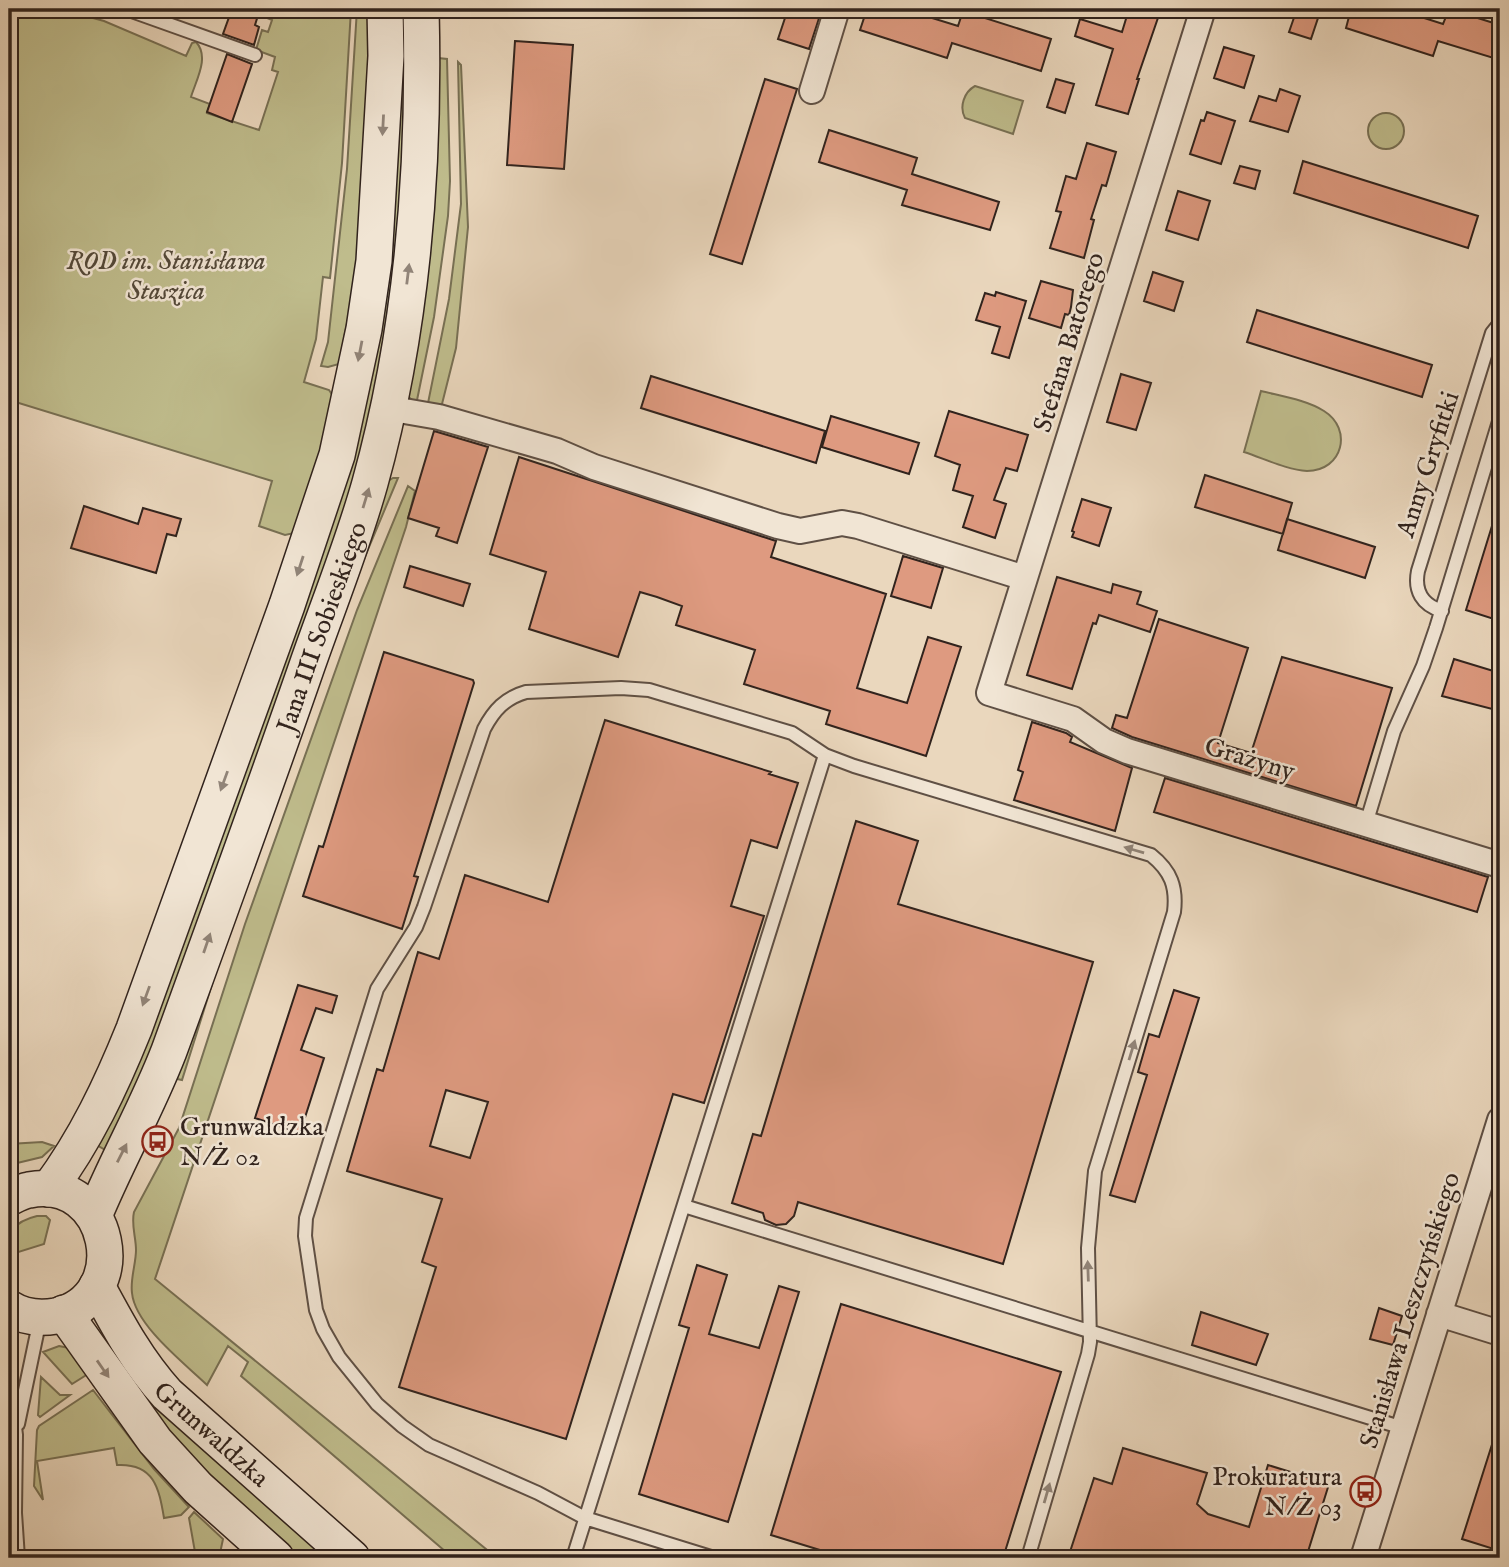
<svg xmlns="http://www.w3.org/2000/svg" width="1509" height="1567" font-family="'IM FELL English',serif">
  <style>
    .green { fill: #bfbc8c; stroke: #787054; stroke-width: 2 }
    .building { fill: #de9a80; stroke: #31231d; stroke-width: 2; fill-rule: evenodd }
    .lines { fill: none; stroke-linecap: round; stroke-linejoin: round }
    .lane-casing { stroke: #5f5045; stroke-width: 16 }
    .street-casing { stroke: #5f5045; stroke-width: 28 }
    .secondary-casing { stroke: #31231d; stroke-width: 38 }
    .lane { stroke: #f1e5d4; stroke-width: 12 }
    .street { stroke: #f1e5d4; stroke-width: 24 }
    .secondary { stroke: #f1e5d4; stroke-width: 35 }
    .oneway { fill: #918478 }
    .labels { text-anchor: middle; stroke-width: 5; stroke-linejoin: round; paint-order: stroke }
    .park-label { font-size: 26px; font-style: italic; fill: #544939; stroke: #f1e5d4 }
    .street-label { font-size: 26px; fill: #31231d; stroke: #f1e5d4 }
    .poi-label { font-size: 26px; fill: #31231d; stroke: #f1e5d4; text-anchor: start }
  </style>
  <rect width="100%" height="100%" fill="#ead7bd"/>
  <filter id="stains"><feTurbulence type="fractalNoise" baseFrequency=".00286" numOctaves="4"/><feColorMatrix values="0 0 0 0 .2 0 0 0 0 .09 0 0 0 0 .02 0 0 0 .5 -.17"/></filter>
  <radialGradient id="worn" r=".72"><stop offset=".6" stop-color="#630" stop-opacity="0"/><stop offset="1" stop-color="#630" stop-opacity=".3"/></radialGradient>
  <path class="green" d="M9,9H60L104,21L186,56L192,43L196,42C210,57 196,80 191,97L210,104L207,113L259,130L278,72L272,70L275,57L256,50L262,30L268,32L272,20L267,18L271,9H351L342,163L330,278L323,277L316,339L304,382L329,390L337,402L299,532L285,535L259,526L272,481L9,400Z
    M357,9H374L365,232L339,364L328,367L321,366L328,342L347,169Z
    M398,9H408L402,214L368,444L162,1036L109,1152L95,1144L309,577Z
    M438,58L447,59L450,181L448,216L434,317L416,405L407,395Z
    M458,62L461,65L468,227L456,348L440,412L427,408L449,299L461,204Z
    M975,86L1023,101L1013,134L965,118C959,107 964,92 975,86Z
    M1368 131a18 18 0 1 1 36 0a18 18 0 1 1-36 0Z
    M1261,391C1281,396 1307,400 1324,411C1353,429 1343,471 1307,471C1287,470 1263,458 1244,452Z
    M393,478H398L348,597L224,946L182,1080L177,1079L183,1053L388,481Z
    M408,486L415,491L406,527L155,1279L497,1558H453L241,1376L248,1362L228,1346L207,1385C184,1363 135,1325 132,1293C130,1279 136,1264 136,1250C136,1237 131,1225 134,1212L179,1128L245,924L357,610Z
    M42,1142L54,1146L42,1157L9,1165V1144Z
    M37,1216H46L50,1220L44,1244L9,1255C9,1232 12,1222 37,1216Z
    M59,1346L69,1348L91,1372L72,1384L43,1352Z
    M132,1372L333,1558H294L209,1482L124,1377Z
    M41,1377L60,1395H70L40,1417L38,1415Z
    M93,1390L154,1469L189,1507L181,1515L164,1518C159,1488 154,1463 117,1465L114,1448L37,1461L43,1500L34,1486L37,1430L39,1426Z
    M194,1512L223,1539L219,1558H177V1555L195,1552L189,1518Z"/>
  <path class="building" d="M232,9H260L255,25L259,27L254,45L223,34Z
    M788,9H822L809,49L778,39Z
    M867,9H903L958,26L963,11L1051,39L1041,71L952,43L947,58L860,30Z
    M1129,9H1161L1137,79H1139L1128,114L1096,105L1113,49L1075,36L1080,19L1122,32Z
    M1297,9L1320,12L1311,39L1289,32Z
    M1351,9H1396L1443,24L1449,9L1500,25V60L1438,41L1433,56L1346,28Z
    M515,41L573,45L564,169L507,165Z
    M1224,47L1254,56L1244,88L1214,78Z
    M227,54L252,64L232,122L207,112Z
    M765,79L797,89L742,264L710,254Z
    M1056,79L1074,84L1065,113L1047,107Z
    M1280,89L1300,96L1288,132L1250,121L1259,96L1276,101Z
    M1207,112L1235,121L1221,164L1190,154L1201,120L1204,121Z
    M829,130L917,158L912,174L999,202L990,230L902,205L907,190L819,162Z
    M1087,143L1116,152L1106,186L1102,185L1091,219L1094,220L1084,258L1050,248L1061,212L1056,211L1066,176L1076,179Z
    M1303,161L1478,216L1468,248L1294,193Z
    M1240,166L1260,171L1255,189L1234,183Z
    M1178,191L1210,201L1198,240L1166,230Z
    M1153,272L1183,282L1174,311L1144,301Z
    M1041,281L1073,290L1071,307L1069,315L1065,314L1061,328L1029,318Z
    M996,292L1026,301L1009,358L992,353L1000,327L976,320L985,293L995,296Z
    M1257,310L1432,365L1422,397L1247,342Z
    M1121,374L1151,383L1136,430L1107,422Z
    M651,376L825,431L816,463L641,408Z
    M949,411L1028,435L1017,471L1006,468L994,500L1006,504L995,538L963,527L973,496L953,490L960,465L935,456Z
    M831,416L919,443L909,474L822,447Z
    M434,431L488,447L457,543L436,536L439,528L408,518Z
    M519,457L776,541L771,557L886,594L857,688L907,703L928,637L961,647L926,756L826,724L830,711L744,684L755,650L676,625L682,606L657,597L640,592L618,657L529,629L546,572L490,554Z
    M1205,475L1292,503L1283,534L1195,507Z
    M1082,499L1111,508L1099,546L1072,537L1074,532L1072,531Z
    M84,506L138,524L143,508L181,519L176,536L167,534L156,573L71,548Z
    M1496,513H1500V621L1466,610Z
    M1287,519L1375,547L1365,578L1278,550Z
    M903,556L943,568L931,608L891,596Z
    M410,566L470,584L463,606L404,587Z
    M1057,577L1111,593L1113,584L1141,592L1137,604L1157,611L1150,632L1099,615L1096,624L1093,623L1072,689L1027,675Z
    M1159,619L1248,648L1218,743L1251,753L1282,657L1392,688L1356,806L1132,737L1112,728L1116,715L1127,718Z
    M384,652L473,680L474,683L414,876L418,877L402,929L303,896L319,846L323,847Z
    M1454,659L1500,673V711L1442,696Z
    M605,720L771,772L769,774L798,783L777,848L751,840L731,906L764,916L704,1103L673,1094L566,1439L399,1387L436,1267L422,1262L442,1199L347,1171L377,1069L383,1071L418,952L439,959L465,875L548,902ZM446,1090L488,1102L470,1158L430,1146Z
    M1032,722L1066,733L1072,737L1070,742L1132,768L1115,831L1014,800L1023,772L1018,770Z
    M1165,778L1488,877L1477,912L1154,812Z
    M856,821L918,841L898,904L1093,962L1003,1264L798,1202L794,1216L786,1224L776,1225L765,1220L763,1213L732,1203L753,1134L761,1136Z
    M298,985L337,996L332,1013L316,1008L301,1050L324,1058L300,1133L255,1118Z
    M1174,990L1199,998L1135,1202L1110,1195L1147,1075L1138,1072L1149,1034L1159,1037Z
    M697,1265L727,1275L709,1334L759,1348L779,1286L799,1292L728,1522L639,1494L689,1328L679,1325Z
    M841,1304L1061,1372L1003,1558H846L771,1535Z
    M1379,1308L1402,1316L1393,1345L1370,1339Z
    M1201,1312L1268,1334L1256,1365L1192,1345Z
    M1496,1432L1500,1433V1551L1462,1539Z
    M1123,1448L1207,1473L1197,1504L1208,1514L1249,1527L1268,1465L1329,1484L1306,1558H1068L1094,1478L1112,1484Z"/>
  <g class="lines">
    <defs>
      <path id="lane" d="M126,9L255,55
        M1442,611C1422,605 1414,591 1418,571L1492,333L1500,323
        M1366,824L1394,731L1423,666L1436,628L1500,418
        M684,1206L1403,1428
        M9,1337L12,1314
        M9,1378L16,1435L15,1513L18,1558
        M18,1424L40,1319
        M573,1558L825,755
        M714,1558L585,1518L538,1493L429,1445L402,1426L377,1404L339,1357L323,1329L316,1310L305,1236L306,1218L377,989L416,927L424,907L484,729C494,710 505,698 526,692L621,688L649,690L792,733L825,755L854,766L1151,855C1171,871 1177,887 1174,912L1095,1171L1088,1248L1090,1342L1088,1354L1028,1558"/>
      <path id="street" d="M1203,9L989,693L1073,719L1104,741L1127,751L1500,865
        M812,91L837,9
        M387,408L439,417L557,451L594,467L778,526L800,531L842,523L858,526L1025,578
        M1439,1314L1500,1333
        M1363,1558L1500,1120"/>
      <g id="secondary">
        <path d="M49,1189C86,1139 111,1086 134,1029L287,605L337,455L364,329L374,261L386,56L385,9"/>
        <path d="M9,1198C15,1195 22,1191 29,1190C111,1174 136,1298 56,1316C39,1319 23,1317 9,1308"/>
        <path id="s1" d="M94,1216C117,1160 147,1108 169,1051C216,922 263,793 308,663C329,603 353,544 370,483C412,332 425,165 421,9"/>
        <path id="s2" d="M97,1286C118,1325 137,1361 167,1394L352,1558"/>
        <path d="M64,1313L155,1441L198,1488L276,1558"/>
      </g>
    </defs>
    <use href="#lane" class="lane-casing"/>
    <use href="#street" class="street-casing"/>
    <use href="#secondary" class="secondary-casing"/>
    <use href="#lane" class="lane"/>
    <use href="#street" class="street"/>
    <use href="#secondary" class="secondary"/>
  </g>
  <defs><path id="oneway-solid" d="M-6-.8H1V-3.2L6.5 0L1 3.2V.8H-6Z" transform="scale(1.75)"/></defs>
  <g class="oneway">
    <use href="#oneway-solid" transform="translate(383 125) rotate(93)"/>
    <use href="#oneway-solid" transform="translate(408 274) rotate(-83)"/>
    <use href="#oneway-solid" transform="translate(360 351) rotate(101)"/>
    <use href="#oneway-solid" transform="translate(366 498) rotate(-73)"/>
    <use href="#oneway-solid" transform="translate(300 566) rotate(108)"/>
    <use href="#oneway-solid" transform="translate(224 781) rotate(110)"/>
    <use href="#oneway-solid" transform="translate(1134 850) rotate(-164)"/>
    <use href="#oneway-solid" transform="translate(207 943) rotate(-71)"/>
    <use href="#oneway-solid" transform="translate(146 996) rotate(110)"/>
    <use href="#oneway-solid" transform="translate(1132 1050) rotate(-73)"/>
    <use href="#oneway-solid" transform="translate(122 1153) rotate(-63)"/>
    <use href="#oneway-solid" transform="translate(1088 1271) rotate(-92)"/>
    <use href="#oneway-solid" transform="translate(103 1369) rotate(55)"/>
    <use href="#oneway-solid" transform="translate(1047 1493) rotate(-74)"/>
  </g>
  <defs>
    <symbol id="bus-ring" viewBox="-11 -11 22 22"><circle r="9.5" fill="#f1e5d4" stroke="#8f2418" stroke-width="1.5"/><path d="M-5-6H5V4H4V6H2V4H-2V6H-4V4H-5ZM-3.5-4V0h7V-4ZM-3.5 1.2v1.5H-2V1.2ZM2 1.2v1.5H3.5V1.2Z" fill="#8f2418"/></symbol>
  </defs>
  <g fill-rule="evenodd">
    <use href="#bus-ring" x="140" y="1124" width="35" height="35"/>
    <use href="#bus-ring" x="1348" y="1474" width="35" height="35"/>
  </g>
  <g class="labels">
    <g class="park-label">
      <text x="166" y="269">ROD im. Stanisława<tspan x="166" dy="30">Staszica</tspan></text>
    </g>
    <g class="street-label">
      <text transform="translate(1068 342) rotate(-73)" y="9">Stefana Batorego</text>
      <text transform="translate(1427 464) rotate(-72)" y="9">Anny Gryfitki</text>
      <text dy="9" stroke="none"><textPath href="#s1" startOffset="632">Jana III Sobieskiego</textPath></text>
      <text transform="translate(1250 758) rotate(17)" y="9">Grażyny</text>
      <text transform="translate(1409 1310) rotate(-73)" y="9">Stanisława Leszczyńskiego</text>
      <text dy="9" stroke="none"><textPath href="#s2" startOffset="189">Grunwaldzka</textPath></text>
    </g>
    <g class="poi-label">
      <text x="180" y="1135">Grunwaldzka<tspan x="180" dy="30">N/Ż 02</tspan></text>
      <text x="1342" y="1485" text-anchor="end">Prokuratura<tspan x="1342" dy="30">N/Ż 03</tspan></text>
    </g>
  </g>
  <rect width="1509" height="1567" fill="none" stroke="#ead7bd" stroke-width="35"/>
  <rect x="10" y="10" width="1488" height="1546" fill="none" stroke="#31231d" stroke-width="3.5"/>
  <rect x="18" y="18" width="1474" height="1532" fill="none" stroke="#31231d" stroke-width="2"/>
  <rect width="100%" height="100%" filter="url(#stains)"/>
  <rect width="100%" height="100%" fill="url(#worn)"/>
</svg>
